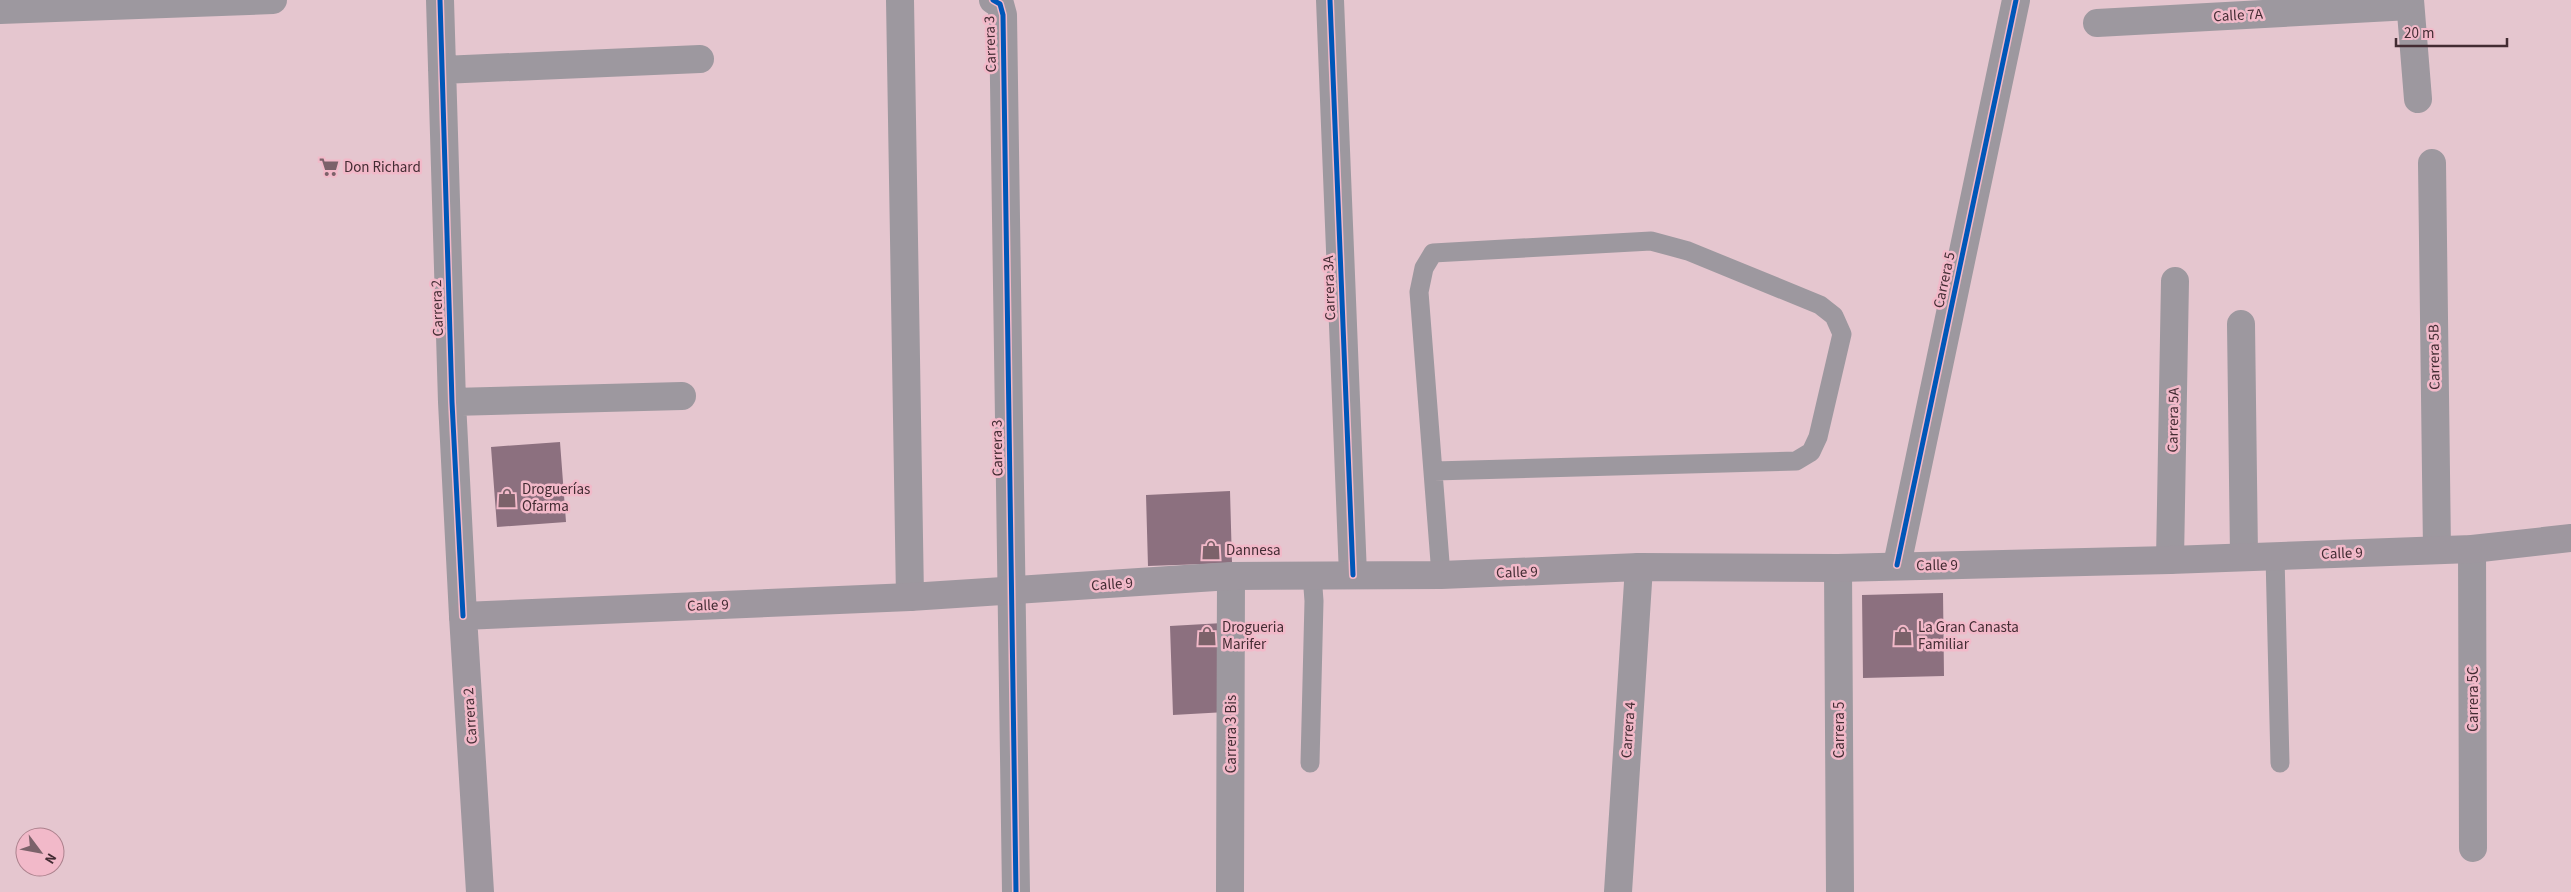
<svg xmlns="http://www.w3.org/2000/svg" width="2571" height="892" font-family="'Source Sans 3',sans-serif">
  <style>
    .building { fill: #8c707f }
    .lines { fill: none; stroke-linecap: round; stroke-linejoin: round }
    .lane { stroke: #9d989f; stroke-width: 19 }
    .street { stroke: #9d989f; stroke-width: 28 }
    .secondary { stroke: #9e979f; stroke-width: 28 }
    .cycleway-casing { stroke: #f2b9c9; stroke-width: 8 }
    .cycleway { stroke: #0057b8; stroke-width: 5 }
    .labels { text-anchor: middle; stroke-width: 5; stroke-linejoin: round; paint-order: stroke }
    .street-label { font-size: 15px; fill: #432c33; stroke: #f2b9c9 }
    .poi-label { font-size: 15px; fill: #432c33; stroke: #f2b9c9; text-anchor: start }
  </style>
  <rect width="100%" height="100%" fill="#e5c6cf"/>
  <path class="building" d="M560,442L566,522L497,527L491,447Z
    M1230,491L1232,563L1148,566L1146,495Z
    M1943,593L1944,676L1863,678L1862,595Z
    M1223,623L1226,712L1173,715L1170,626Z"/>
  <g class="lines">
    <path class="lane" d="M1434,471L1796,461L1811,452L1818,437L1842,334L1834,316L1820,305L1688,251L1651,241L1433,253L1424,268L1419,292L1441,575
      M2275,556L2280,763
      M1310,763L1314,601L1312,574"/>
    <path class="street" d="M440,0L452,402L463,616
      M900,0L910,597
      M993,0L1000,4L1003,15L1016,892
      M1330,0L1353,575
      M2410,0L2418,99
      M0,10L273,0
      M2097,23L2410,6
      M442,70L700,59
      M2432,163L2437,550
      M2241,324L2244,556
      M452,402L682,396
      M2472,549L2473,848
      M2170,560L2175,281
      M1897,565L2016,0
      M1838,568L1840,892
      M1230,892L1231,576
      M1618,892L1639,567"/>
    <path class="secondary" d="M480,892L463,616L910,597L1231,576L1441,575L1639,567L1838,568L2170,560L2472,549L2571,538"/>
    <defs>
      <path id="cycleway" d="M440,0L452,402L463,616
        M993,0L1000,4L1003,15L1016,892
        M1330,0L1353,575
        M1897,565L2016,0"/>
    </defs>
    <use href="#cycleway" class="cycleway-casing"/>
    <use href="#cycleway" class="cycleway"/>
  </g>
  <defs>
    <symbol id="supermarket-bare" viewBox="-9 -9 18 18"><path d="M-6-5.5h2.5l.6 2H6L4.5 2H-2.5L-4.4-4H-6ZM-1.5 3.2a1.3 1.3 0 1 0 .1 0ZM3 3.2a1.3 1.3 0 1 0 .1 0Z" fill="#7c626a" stroke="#f2b9c9" stroke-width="2.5" paint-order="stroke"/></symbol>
    <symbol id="shop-bare" viewBox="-9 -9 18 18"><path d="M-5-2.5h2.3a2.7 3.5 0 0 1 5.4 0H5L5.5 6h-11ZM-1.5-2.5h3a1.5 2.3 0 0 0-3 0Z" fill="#7c626a" stroke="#f2b9c9" stroke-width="2.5" paint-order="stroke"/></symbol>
  </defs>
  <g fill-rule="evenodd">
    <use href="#supermarket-bare" x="315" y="153" width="28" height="28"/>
    <use href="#shop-bare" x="493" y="484" width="28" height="28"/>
    <use href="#shop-bare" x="1197" y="536" width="28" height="28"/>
    <use href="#shop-bare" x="1193" y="622" width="28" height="28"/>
    <use href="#shop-bare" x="1889" y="622" width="28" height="28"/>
  </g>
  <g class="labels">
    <g class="street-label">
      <text transform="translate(2238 15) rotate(-3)" y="5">Calle 7A</text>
      <text transform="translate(990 44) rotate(-92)" y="5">Carrera 3</text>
      <text transform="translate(1944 280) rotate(-78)" y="5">Carrera 5</text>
      <text transform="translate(1329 288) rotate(-92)" y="5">Carrera 3A</text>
      <text transform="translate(437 308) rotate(-92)" y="5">Carrera 2</text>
      <text transform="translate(2434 357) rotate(-91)" y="5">Carrera 5B</text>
      <text transform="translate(2173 420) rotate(-89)" y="5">Carrera 5A</text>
      <text transform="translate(997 448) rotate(-91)" y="5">Carrera 3</text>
      <text transform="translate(2342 553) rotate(-2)" y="5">Calle 9</text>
      <text transform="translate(1937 565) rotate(-1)" y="5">Calle 9</text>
      <text transform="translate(1517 572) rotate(-2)" y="5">Calle 9</text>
      <text transform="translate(1112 584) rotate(-4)" y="5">Calle 9</text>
      <text transform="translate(708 605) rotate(-2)" y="5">Calle 9</text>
      <text transform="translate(2473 699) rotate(-90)" y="5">Carrera 5C</text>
      <text transform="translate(470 716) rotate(-94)" y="5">Carrera 2</text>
      <text transform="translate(1628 730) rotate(-86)" y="5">Carrera 4</text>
      <text transform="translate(1839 730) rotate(-90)" y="5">Carrera 5</text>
      <text transform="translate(1231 734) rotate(-90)" y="5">Carrera 3 Bis</text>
    </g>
    <g class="poi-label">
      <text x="344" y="172">Don Richard</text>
      <text x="522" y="494">Droguerías<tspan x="522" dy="17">Ofarma</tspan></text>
      <text x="1226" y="555">Dannesa</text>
      <text x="1222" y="632">Drogueria<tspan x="1222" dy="17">Marifer</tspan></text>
      <text x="1918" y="632">La Gran Canasta<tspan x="1918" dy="17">Familiar</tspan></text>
    </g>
  </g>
  <g transform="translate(40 852) rotate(122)"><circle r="24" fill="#f2b9c9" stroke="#ac818d"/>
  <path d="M0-4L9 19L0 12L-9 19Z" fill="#7c626a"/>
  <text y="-8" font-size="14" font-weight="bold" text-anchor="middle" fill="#432c33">N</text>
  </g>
  <path d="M2396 38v8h111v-8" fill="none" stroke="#432c33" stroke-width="2.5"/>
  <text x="2404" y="38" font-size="15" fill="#432c33" stroke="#f2b9c9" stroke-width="4" paint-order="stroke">20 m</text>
</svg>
